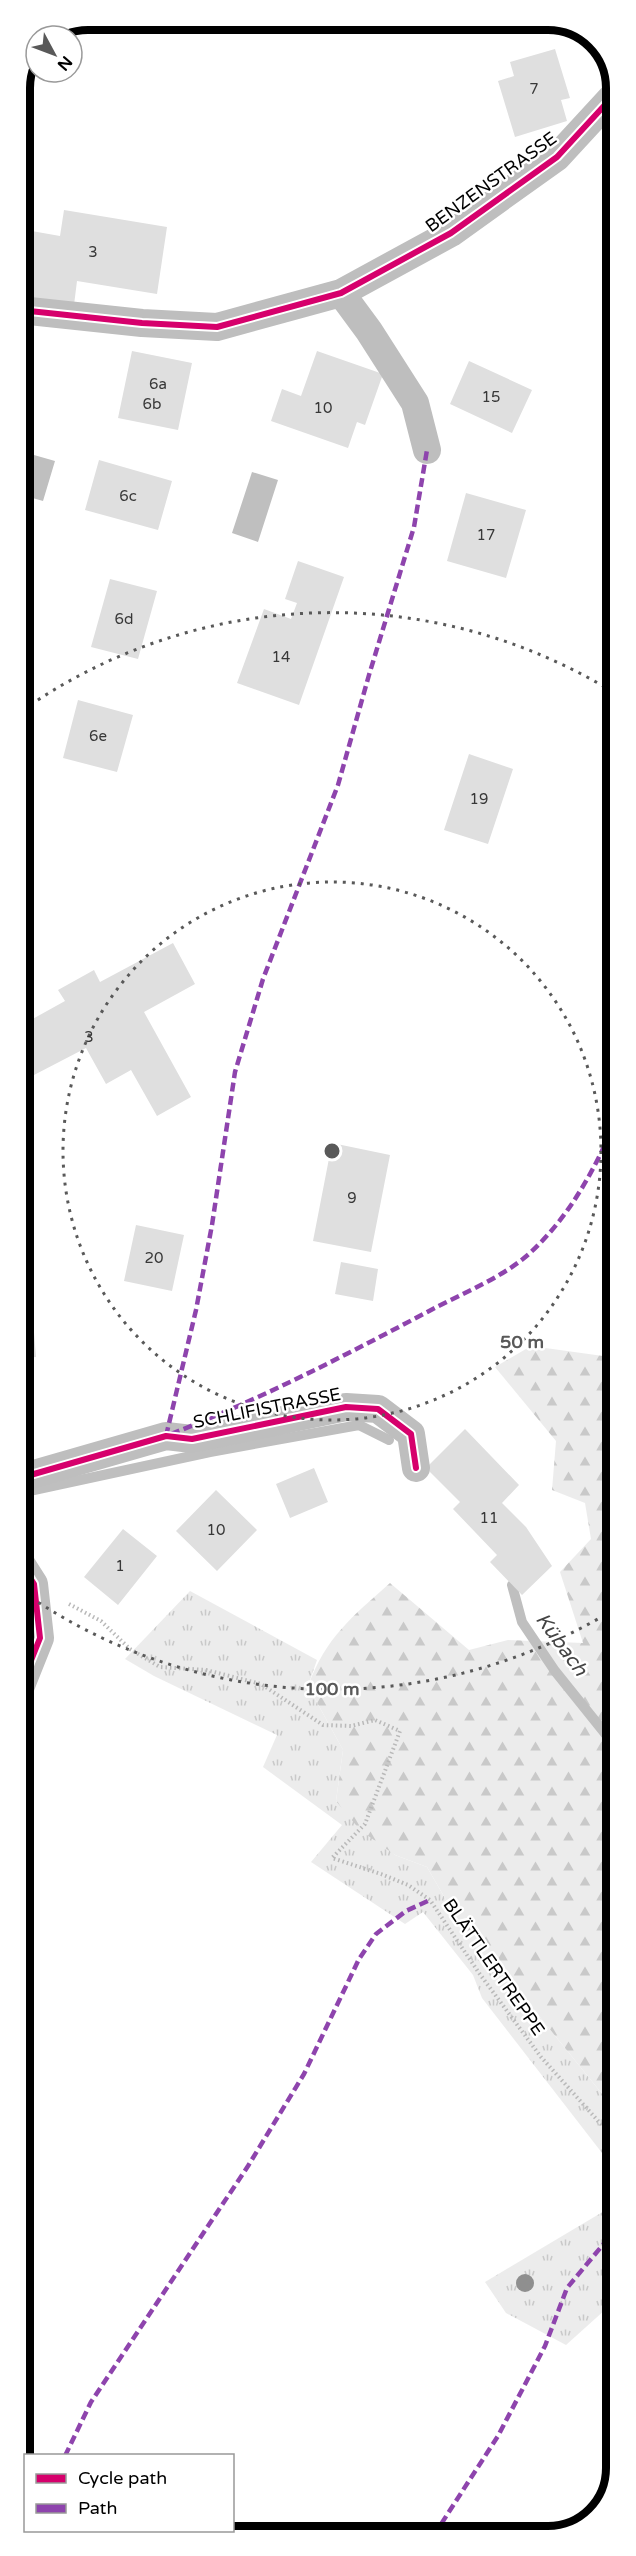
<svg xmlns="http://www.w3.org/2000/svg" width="636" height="2556" font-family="'Varela Round',sans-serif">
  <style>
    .grass { fill: url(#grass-tufts) }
    .forest { fill: url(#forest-firs) }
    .water { fill: #bfbfbf }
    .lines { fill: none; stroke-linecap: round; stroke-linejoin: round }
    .stream { stroke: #bfbfbf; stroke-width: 10 }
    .building { fill: #dfdfdf }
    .path { stroke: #b9b9b9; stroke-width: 4; stroke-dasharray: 1.5 3; stroke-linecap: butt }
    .street { stroke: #bebebe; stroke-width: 28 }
    .quiet { stroke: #8e44ad; stroke-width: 4.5; stroke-dasharray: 9 4.5; stroke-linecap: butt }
    .cycleway-casing { stroke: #fff; stroke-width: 10 }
    .cycleway { stroke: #d6006c; stroke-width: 6 }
    .tree { fill: #8f8f8f }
    .ring { fill: none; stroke: #595959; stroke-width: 3; stroke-dasharray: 3 6 }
    .labels { text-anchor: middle; stroke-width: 5; stroke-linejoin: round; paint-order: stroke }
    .number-label { font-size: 15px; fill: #383838 }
    .street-label { font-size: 18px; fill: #000; stroke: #fff }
    .water-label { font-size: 20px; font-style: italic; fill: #444; stroke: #fff }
    .rim { fill: none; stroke: #000; stroke-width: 8 }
    .centre { fill: #595959; stroke: #fff; stroke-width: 3 }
    .ring-label { font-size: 18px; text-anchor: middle; font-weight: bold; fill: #595959; stroke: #fff; stroke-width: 5; stroke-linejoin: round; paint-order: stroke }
  </style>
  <defs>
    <pattern id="grass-tufts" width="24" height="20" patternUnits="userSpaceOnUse" patternTransform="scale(1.5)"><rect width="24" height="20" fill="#ececec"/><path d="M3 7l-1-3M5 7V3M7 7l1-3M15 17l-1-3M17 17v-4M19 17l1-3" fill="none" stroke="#c9c9c9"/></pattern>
    <pattern id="forest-firs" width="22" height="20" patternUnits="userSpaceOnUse" patternTransform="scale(1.5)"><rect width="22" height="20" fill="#ececec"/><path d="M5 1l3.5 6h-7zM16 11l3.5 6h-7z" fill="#c9c9c9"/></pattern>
  </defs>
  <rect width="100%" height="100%" fill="#fff"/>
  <path class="grass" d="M190,1591L317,1660L308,1686L343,1750L336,1801L395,1855L427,1867L468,1938L531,2006L616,2111V2171L482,1998L473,1975L423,1912L405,1924L311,1862L342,1825L263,1767L277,1735L154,1676L125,1659Z
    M616,2204V2300L566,2345L506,2313L485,2282Z"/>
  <path class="forest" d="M531,1346L603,1356L616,1362V2111L531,2006L468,1938L427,1867L395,1855L360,1830L336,1801L343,1750L308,1686C326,1637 352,1617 390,1583L469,1650L508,1640L583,1643L560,1572L591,1539L585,1503L552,1490L556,1441L495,1367Z"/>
  <path class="water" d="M34,455L55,461L43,501L22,495Z
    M252,472L278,480L258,542L232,533Z"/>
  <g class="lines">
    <path class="stream" d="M20,1493L210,1452L359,1425L389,1440
      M512,1585L522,1622L555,1671L616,1747"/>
  </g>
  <path class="building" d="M555,49L570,98L561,100L567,121L515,137L498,81L514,76L510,62Z
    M64,210L167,227L157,294L77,281L74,305L20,296V268L26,230L60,236Z
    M132,351L192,363L178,430L118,418Z
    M317,351L383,374L365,425L357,422L348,448L271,421L282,389L301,396Z
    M469,361L532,390L512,433L450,404Z
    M99,460L172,481L158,530L85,510Z
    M466,493L526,510L506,578L447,561Z
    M298,561L344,577L299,705L237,683L264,609L291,619L297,603L285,599Z
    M20,566L34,570L21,621H20Z
    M110,579L157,591L138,659L91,647Z
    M78,700L133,715L117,772L63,758Z
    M469,754L513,769L488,844L444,830Z
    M173,943L195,984L144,1012L191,1097L157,1116L131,1070L106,1084L86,1048L34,1075L20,1049V1026L65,1001L58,990L94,970L100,982Z
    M332,1143L390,1155L371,1252L313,1241Z
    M136,1225L184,1235L172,1291L124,1281Z
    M341,1262L378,1269L373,1301L335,1294Z
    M33,1320L36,1357L20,1358V1321Z
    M465,1429L519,1485L502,1503L526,1527L552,1566L522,1595L490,1562L497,1555L453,1509L460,1502L426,1468Z
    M314,1468L328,1502L290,1518L276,1484Z
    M216,1490L257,1530L217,1571L176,1531Z
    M123,1529L157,1556L118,1605L84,1577Z"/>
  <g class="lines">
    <path class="path" d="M69,1604L101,1621L130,1649L160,1667L206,1670L261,1684L323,1725L351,1726L375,1720L400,1731L365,1824L332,1858L381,1874L408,1885L430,1900L479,1973L541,2057L616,2141"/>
    <path class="street" d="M341,293L369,331L415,403L427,450
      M20,310L142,323L217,327L341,293L451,233L557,157L615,94
      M20,1478L166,1436L192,1439L346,1407L378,1409L411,1434L416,1468
      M20,1562L34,1584L40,1638L20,1688"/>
    <path class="quiet" d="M171,1434C261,1399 346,1355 431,1310C463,1293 502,1278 530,1253C570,1216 595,1169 616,1120
      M166,1436L196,1310L212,1225L235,1072L263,979L338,785L369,675L414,527L427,450
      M65,2456L91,2402L248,2166L304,2074L359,1959L376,1934L406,1911L430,1900
      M434,2535L498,2436L545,2346L567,2288L616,2229"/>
    <defs>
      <path id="cycleway" d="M20,310L142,323L217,327L341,293L451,233L557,157L615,94
        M20,1478L166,1436L192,1439L346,1407L378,1409L411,1434L416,1468
        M20,1562L34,1584L40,1638L20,1688"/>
    </defs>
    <use href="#cycleway" class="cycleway-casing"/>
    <use href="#cycleway" class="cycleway"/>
  </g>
  <circle class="tree" cx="525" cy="2283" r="9"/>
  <g class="ring">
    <circle cx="332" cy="1151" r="269"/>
    <path d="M613 1610A538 538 0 0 1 23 1592M23 710A538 538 0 0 1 613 692"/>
  </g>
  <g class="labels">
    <g class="number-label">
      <text x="534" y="94">7</text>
      <text x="93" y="257">3</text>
      <text x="158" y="389">6a</text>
      <text x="491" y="402">15</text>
      <text x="152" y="409">6b</text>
      <text x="323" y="413">10</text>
      <text x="128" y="501">6c</text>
      <text x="486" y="540">17</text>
      <text x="124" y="624">6d</text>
      <text x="281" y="662">14</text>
      <text x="98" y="741">6e</text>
      <text x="479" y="804">19</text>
      <text x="89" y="1042">3</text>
      <text x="352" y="1203">9</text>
      <text x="154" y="1263">20</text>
      <text x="489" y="1523">11</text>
      <text x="216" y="1535">10</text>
      <text x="120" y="1571">1</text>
    </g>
    <g class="street-label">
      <text transform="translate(491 182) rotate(-36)" y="6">BENZENSTRASSE</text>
      <text transform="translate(267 1408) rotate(-11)" y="6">SCHLIFISTRASSE</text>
      <text transform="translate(494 1967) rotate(55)" y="6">BLÄTTLERTREPPE</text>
    </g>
    <g class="water-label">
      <text transform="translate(562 1644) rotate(54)" y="7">Kübach</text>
    </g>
  </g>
  <path d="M0 0H636V2556H0ZM88 30H548A58 58 0 0 1 606 88V2468A58 58 0 0 1 548 2526H88A58 58 0 0 1 30 2468V88A58 58 0 0 1 88 30Z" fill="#fff" fill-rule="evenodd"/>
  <path class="rim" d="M88 30H548A58 58 0 0 1 606 88V2468A58 58 0 0 1 548 2526H88A58 58 0 0 1 30 2468V88A58 58 0 0 1 88 30Z"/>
  <circle cx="332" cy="1151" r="9" class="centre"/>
  <g class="ring-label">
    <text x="522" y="1348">50 m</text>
    <text x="332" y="1695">100 m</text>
  </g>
  <rect x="24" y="2454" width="210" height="78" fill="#ffffff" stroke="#999999" stroke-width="1.5"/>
  <rect x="36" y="2474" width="30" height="9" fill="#d6006c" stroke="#999999" stroke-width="1.5"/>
  <text x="78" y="2484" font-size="18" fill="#000000">Cycle path</text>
  <rect x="36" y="2504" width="30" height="9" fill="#8e44ad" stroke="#999999" stroke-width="1.5"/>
  <text x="78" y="2514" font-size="18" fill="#000000">Path</text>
  <g transform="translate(54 54) rotate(131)"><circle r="28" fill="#ffffff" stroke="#999999" stroke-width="1.5"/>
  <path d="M0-4.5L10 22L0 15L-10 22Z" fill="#595959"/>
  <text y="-9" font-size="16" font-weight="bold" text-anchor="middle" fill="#000000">N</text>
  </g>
</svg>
